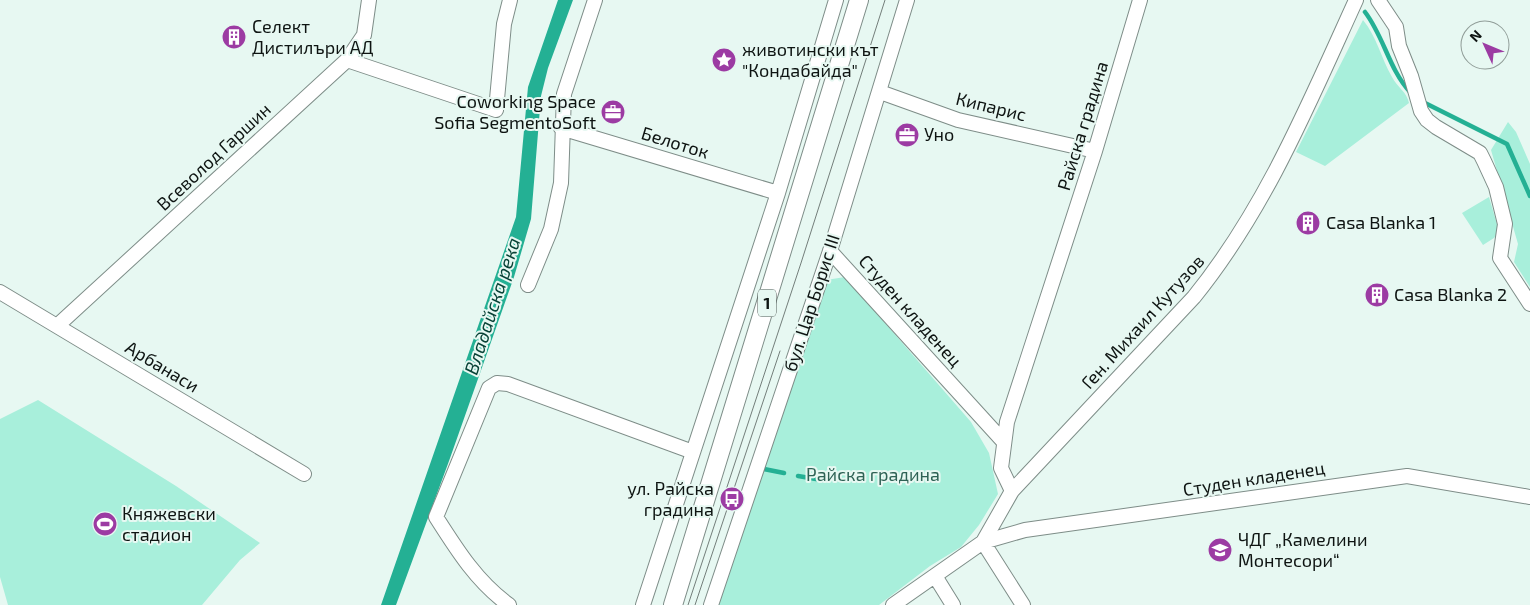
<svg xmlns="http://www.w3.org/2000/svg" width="1530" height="605" font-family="'Exo 2',sans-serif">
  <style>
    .green { fill: #a8efdb }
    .water { fill: #24b094 }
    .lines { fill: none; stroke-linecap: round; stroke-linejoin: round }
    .stream { stroke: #24b094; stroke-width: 4.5 }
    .minor-casing { stroke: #7e8d88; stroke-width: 16 }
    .major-casing { stroke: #7e8d88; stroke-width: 20 }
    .minor { stroke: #fff; stroke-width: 14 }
    .major { stroke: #fff; stroke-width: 18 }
    .tram { stroke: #737e7a; stroke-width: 1 }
    .labels { text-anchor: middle; stroke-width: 4; stroke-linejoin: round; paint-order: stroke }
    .shield { fill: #e7f8f2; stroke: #4f5855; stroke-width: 1 }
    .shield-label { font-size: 16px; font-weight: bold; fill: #0e1412 }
    .poi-label { font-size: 18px; fill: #0e1412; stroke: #e7f8f2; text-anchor: start }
    .street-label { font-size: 18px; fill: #0e1412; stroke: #e7f8f2 }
    .park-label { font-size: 18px; fill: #2e6255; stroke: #e7f8f2 }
    .water-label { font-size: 19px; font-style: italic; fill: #094337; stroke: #e7f8f2 }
  </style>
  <rect width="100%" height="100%" fill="#e7f8f2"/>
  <path class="green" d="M1363,20C1377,37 1381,58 1392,77C1397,87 1407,92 1409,103L1325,166L1296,152Z
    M1508,122L1516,132L1530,164V287L1514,262L1518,244L1491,150Z
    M1489,197L1499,231L1494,238L1483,245L1462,213Z
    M845,277L971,422L989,453L998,494L979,525L961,547L930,566L879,605H717L826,280Z
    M38,400L176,486L260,543L240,560L202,605H8L0,577V419Z"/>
  <path class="water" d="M558,0H573L548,68L541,96L531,219L514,277L449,461L396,605H381L516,217L528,87Z"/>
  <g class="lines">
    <path class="stream" d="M1365,12C1384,37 1389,69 1410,92
      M1425,103L1507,144L1530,196
      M759,468L784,473
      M798,476L822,480"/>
    <defs>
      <path id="minor" d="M1378,0L1396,27L1399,46L1411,76L1421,111L1427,120L1436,127L1480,153L1484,161L1496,187L1505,224L1500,258L1530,304
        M347,60L496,110L504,24L510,0
        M880,92L958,120L1095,151
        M561,128L778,193
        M830,251L1003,441
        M528,285L551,229L561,183L564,94L595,0
        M0,292L304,474
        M57,326L347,60L364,35L369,0
        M1012,491L1001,468L1007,422L1095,151L1140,0
        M983,542L1012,491L1194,297C1266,208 1309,103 1356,0
        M983,542L1023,605
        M935,576L953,605
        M509,605C477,582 457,550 436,517L489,388L497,383L508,384L693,452
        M643,605L778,193L836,0
        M711,605L830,251L907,0
        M893,605L983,542L1025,530L1407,476L1530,497"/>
      <path id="major" d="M673,605L859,0"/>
    </defs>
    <use href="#minor" class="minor-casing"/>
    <use href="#major" class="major-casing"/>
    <use href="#minor" class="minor"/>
    <use href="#major" class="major"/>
    <path class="tram" d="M688,605L801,263L885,0
      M695,605L780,351"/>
  </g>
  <defs>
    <symbol id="building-disc" viewBox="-11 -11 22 22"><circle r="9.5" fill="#9c3ba3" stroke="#e7f8f2"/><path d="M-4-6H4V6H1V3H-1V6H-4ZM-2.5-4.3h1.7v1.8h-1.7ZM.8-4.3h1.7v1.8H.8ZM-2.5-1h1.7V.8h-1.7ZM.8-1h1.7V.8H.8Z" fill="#fff"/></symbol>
    <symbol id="sight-disc" viewBox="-11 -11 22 22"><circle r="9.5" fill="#9c3ba3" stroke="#e7f8f2"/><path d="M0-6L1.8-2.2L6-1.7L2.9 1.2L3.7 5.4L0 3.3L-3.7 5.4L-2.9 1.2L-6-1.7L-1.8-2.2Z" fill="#fff"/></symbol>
    <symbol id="office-disc" viewBox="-11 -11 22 22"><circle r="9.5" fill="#9c3ba3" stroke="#e7f8f2"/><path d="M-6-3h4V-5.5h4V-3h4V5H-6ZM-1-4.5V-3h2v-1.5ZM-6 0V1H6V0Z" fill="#fff"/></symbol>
    <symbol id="bus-disc" viewBox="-11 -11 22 22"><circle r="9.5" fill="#9c3ba3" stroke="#e7f8f2"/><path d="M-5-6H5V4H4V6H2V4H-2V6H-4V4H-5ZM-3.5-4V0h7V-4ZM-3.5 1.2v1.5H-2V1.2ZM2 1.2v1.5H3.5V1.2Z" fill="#fff"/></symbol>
    <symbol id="stadium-disc" viewBox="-11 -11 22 22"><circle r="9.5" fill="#9c3ba3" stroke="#e7f8f2"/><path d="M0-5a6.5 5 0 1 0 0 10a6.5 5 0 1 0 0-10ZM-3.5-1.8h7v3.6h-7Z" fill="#fff"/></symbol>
    <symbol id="school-disc" viewBox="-11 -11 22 22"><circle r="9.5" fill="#9c3ba3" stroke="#e7f8f2"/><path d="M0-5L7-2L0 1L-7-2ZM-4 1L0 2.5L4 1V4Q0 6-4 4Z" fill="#fff"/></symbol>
  </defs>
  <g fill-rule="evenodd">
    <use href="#building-disc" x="220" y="23" width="28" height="28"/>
    <use href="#sight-disc" x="710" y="46" width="28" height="28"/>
    <use href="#office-disc" x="599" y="98" width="28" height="28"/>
    <use href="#office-disc" x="893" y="121" width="28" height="28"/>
    <use href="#building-disc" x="1294" y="209" width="28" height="28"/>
    <use href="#building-disc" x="1363" y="281" width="28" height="28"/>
    <use href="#bus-disc" x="718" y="485" width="28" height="28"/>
    <use href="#stadium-disc" x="91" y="510" width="28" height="28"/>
    <use href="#school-disc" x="1206" y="536" width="28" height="28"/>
  </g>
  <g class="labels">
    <rect class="shield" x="758" y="289.5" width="18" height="27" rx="4"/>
    <g class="shield-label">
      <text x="767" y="309">1</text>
    </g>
    <g class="poi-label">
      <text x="252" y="33">Селект<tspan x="252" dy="21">Дистилъри АД</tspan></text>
      <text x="742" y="56">животински кът<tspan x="742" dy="21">"Кондабайда"</tspan></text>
      <text x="596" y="108" text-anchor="end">Coworking Space<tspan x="596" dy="21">Sofia SegmentoSoft</tspan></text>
      <text x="924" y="141">Уно</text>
      <text x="1326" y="229">Casa Blanka 1</text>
      <text x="1394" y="301">Casa Blanka 2</text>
      <text x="714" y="495" text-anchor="end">ул. Райска<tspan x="714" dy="21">градина</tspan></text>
      <text x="122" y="520">Княжевски<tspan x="122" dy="21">стадион</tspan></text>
      <text x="1238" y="546">ЧДГ „Камелини<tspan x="1238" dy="21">Монтесори“</tspan></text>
    </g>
    <g class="street-label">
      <text transform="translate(991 107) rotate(14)" y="6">Кипарис</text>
      <text transform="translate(1083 126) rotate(-73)" y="6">Райска градина</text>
      <text transform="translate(675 143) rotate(17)" y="6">Белоток</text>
      <text transform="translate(214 157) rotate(-43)" y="6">Всеволод Гаршин</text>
      <text transform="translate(812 303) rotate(-72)" y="6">бул. Цар Борис III</text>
      <text transform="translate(910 311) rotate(48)" y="6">Студен кладенец</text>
      <text transform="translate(1143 322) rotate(-48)" y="6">Ген. Михаил Кутузов</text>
      <text transform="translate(162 367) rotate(31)" y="6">Арбанаси</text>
      <text transform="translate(1254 479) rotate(-9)" y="6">Студен кладенец</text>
    </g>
    <g class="park-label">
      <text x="873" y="481">Райска градина</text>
    </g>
    <g class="water-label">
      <text transform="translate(492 306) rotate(-72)" y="7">Владайска река</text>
    </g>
  </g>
  <g transform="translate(1485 45) rotate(314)"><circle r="24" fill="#e7f8f2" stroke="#909d98"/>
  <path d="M0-4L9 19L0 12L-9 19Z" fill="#9c3ba3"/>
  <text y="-8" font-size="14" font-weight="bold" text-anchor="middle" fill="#0e1412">N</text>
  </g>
</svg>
